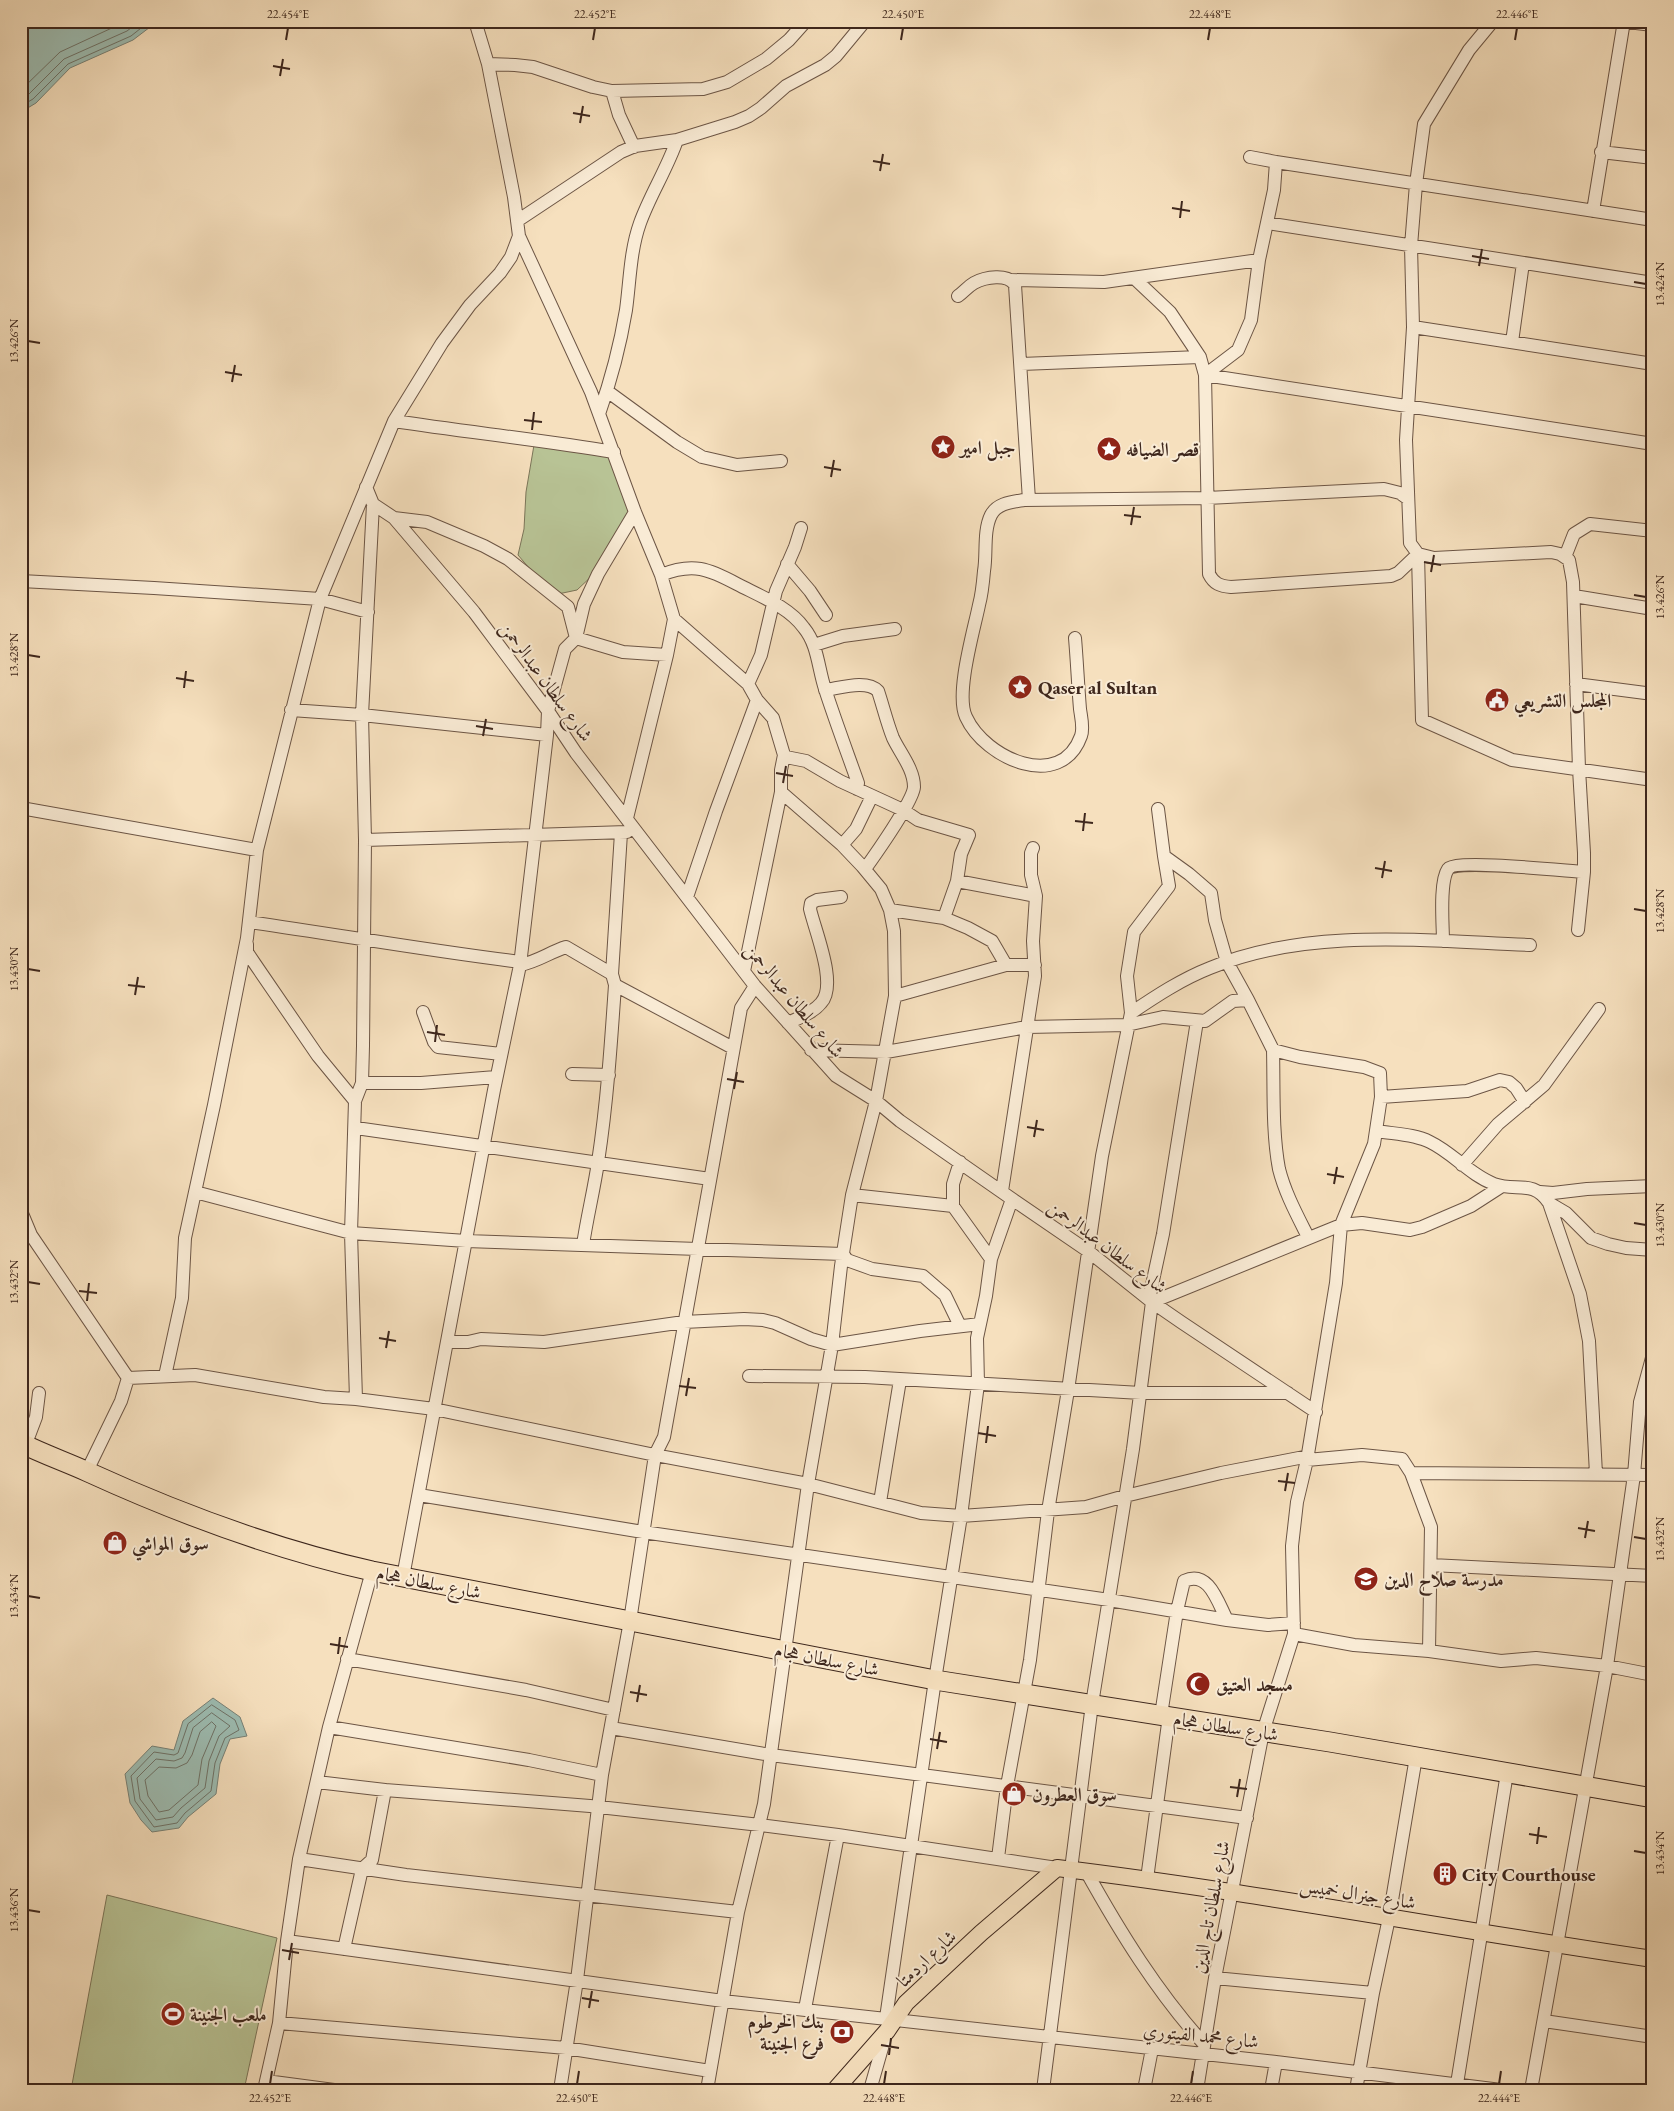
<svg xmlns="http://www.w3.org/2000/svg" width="1674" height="2111" font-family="'EB Garamond',Amiri,serif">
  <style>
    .green { fill: #b8c395; stroke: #7b7559 }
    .water { fill: #9dbdb3; stroke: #778177 }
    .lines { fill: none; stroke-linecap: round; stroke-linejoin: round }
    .shore { stroke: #6e7268; stroke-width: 1 }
    .minor-casing { stroke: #6c5545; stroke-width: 14 }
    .major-casing { stroke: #3e271d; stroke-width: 18 }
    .highway-casing { stroke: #3e271d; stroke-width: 21 }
    .minor { stroke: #f9ebd5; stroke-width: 12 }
    .major { stroke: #f6e0be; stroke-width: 16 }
    .highway { stroke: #f6e0be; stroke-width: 19 }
    .ticks { fill: none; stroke: #3e271d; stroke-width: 2 }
    .labels { text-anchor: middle; stroke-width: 4; stroke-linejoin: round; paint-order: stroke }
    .poi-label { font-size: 19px; font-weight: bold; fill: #3e271d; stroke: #f9ebd5; text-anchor: start }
    .street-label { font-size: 19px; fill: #3e271d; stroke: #f9ebd5 }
    .neatline { fill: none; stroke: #3e271d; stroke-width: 2 }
    .ticks-label { font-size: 12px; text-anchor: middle; fill: #3e271d }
  </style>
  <rect width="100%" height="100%" fill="#f6e0be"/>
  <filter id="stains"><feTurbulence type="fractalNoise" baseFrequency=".004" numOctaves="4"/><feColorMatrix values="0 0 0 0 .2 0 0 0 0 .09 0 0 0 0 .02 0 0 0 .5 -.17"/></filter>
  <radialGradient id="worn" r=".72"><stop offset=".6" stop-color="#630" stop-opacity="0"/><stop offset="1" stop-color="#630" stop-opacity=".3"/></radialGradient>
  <path class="green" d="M534,445L611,455L632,514L594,574L577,590L558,594L535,575L518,555L524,529L526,492Z
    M107,1895L277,1938L244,2090H71Z"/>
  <path class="water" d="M21,21H158L133,40L70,68L36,103L21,112Z
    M213,1698L240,1717L247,1736L230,1739L220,1764L216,1794L188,1817L179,1828L152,1832L141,1820L130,1803L125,1774L152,1746L174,1750L183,1721Z"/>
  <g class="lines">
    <path class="shore" d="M21,90L60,52L127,21
      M21,99L29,94L64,59L127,31L140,21
      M21,106L33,99L68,64L131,36L150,21
      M212,1705L235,1720L239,1730L225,1738L215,1763L211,1791L185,1813L177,1823L154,1827L135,1801L131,1776L154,1752L174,1755L178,1753L188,1724Z
      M212,1713L230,1726L219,1736L209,1761L205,1788L181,1808L173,1817L156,1820L140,1799L137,1778L156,1759L174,1761L182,1758L185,1753L193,1728Z
      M212,1722L216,1726L202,1759L198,1785L169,1810L159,1812L148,1796L145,1780L159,1767L176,1768L187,1763L192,1755L200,1732Z"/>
    <defs>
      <path id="minor" d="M1493,21L1469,50L1424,124L1416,184L1411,246L1413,327L1406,440L1410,543L1418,554L1422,720L1512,760L1653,780
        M1619,21L1653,25
        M488,64L515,65L533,67L593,87L612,91L703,89L727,82L766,59L789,40L806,21
        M612,91L619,115L634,147
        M1601,152L1653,158
        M1250,157L1276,162L1274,190L1259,260L1251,320L1238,350L1205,375L1209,574C1214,584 1220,586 1231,587L1391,576L1398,573L1418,554
        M1276,162L1653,220
        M1593,211L1624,21
        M517,221L621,152L635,146L677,140L735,122L749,116L761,108L786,86L825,65L836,56L865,21
        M1267,223L1653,283
        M519,236L591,392L635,512L661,575L674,619L667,655L627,818
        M1134,278L1170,312L1200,357
        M1011,280L1104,282L1259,260
        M958,296C964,292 967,287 974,283C985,277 1008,273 1015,285L1029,500
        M1413,327L1653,364
        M1512,342L1523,263
        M1021,364L1200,357L1205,375L1653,444
        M607,391L677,442L702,457L737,465L781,461
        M599,414C611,380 620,346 626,310C630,281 630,251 640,223C650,195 667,169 677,140
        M394,421C467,432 541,440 614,452
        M366,487L373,504L394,518L474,612L548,711L576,753L755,986L836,1076L876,1101L900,1121L1012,1199L1088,1251L1152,1302L1181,1322L1316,1412
        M394,518L427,522L484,546L508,559L568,607L576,638L623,652L667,655
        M1418,554L1434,558L1551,552L1560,554L1569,560L1573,582L1579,769L1584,853V872L1578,930
        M1565,557L1574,534L1590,524L1653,531
        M787,564L810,591L826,615
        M661,575C693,562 709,569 737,584C760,596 789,607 804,628C818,645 818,668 825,689C835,720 847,752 858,783L857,789
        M21,581L154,588L320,599L368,612
        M1574,596L1653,609
        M674,619L748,684L757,700L773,718L784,755L781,770V792L744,971
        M1075,638C1077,661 1078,685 1080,709C1081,717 1084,728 1081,736C1061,792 985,759 966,717C955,694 974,630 979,605C982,594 983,583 984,571C987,554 983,531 991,515C997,503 1012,502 1024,500L1207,498L1384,489L1400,493L1407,498
        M814,645L843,636L895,629
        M748,684L761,655L776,591L795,547L801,528
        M1576,684L1653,694
        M825,690C840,688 867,679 878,691C883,706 887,723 893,738C900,753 914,769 914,787C913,801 875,855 865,869
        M291,710L362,715L547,735
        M784,755L786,757L806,761L840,781L903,810L918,820L969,835L961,854L957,881L944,918
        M21,808L257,850
        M1158,809L1164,856L1189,874L1211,893L1215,920L1227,962L1248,1000
        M365,840L627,832
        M842,845L856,829L872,796
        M957,881L1036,896
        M687,897L716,811L757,700
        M890,910L944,918L968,928L992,941L1006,965
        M249,922C340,935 430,951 521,962
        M1443,941C1443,925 1439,882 1448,869C1455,859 1566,871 1584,872
        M247,944V952L255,964L318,1056L355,1101
        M520,965C537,962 550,952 566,947L612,974
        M615,985L733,1048
        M895,996L1006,965H1035
        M423,1012L434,1042L438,1047L501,1054
        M1131,1013C1156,996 1182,979 1210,968C1308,927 1426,941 1530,945
        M788,1023C798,1018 813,1013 821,1003C838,985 815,931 810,909L811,903L817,900L841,897
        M811,1050L886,1052L1027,1027L1127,1025L1163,1017L1205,1021L1233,1001L1248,1000L1273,1050L1300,1057L1364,1067L1380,1073L1381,1097L1374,1144L1341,1225L1336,1283L1307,1460
        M1273,1050C1274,1088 1272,1132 1279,1169C1285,1193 1297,1215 1308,1237
        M572,1074L609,1075
        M362,1083H421L496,1077
        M1381,1097L1467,1091L1500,1080L1509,1082L1516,1088L1525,1102
        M356,1128L710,1179
        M1377,1131C1394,1134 1414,1134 1430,1142C1453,1153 1470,1175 1494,1184C1516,1192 1533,1179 1549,1203L1580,1294L1589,1341L1596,1474
        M960,1162L953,1184V1206L991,1259
        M1462,1165L1498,1124L1544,1085L1599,1009
        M1002,1191L1035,976L1033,941L1036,896L1031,875V853L1033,848
        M195,1192L351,1233L466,1241L843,1254
        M1540,1192L1553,1193L1587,1189L1653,1186
        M852,1195L953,1206
        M1549,1203L1566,1213L1591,1238L1608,1244L1626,1248L1653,1250
        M21,1211L31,1235L128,1378
        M583,1245C587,1217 594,1190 598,1162C607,1103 611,1044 615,985L612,974L621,833
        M843,1254L847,1260L872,1269L923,1276L945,1295L960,1326
        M1149,1299L1163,1234L1197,1021
        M447,1342H468L481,1339L544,1342L684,1322L744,1319L763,1320L775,1323L811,1339L832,1345L920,1331L980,1324
        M165,1376L182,1298L185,1238L214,1105L247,938L257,850L320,599L394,421L442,343L470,305L500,273L511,257L519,236L514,197L488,64L475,21
        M749,1376L865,1377L1141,1393H1288
        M356,1399L351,1233L355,1101L362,1083L363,1046L365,840L362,715L373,504
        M25,1446L36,1417L39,1393
        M87,1471L121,1401L128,1378L195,1375L324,1397L356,1399L434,1409L655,1455L808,1484L921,1513L961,1516L1086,1507L1125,1496L1221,1473L1309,1456
        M1411,1473L1431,1527L1429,1651
        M419,1495L643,1532L1109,1600L1227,1620L1268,1625L1294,1623
        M880,1502L900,1380
        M1431,1565L1653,1576
        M403,1577L494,1090L520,965L547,735L548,711L565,649L576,638L584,604L598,574L635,512
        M1294,1634L1354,1645L1429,1651L1501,1661L1536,1658L1607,1666L1653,1675
        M347,1659L526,1690L614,1710
        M1161,1715L1177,1611L1184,1581C1209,1569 1218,1603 1227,1620
        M329,1727L529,1760L602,1775
        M611,1728L771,1755L1247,1818
        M317,1782L385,1790L590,1806L760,1825L838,1835L1057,1868
        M998,1858L1007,1786L1030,1660L1048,1511L1068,1390L1102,1156L1131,1013L1127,976L1134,932L1169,886L1164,856
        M299,1859L406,1875L738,1912
        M1086,1871C1120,1932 1157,1992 1204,2044
        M1147,1879L1169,1716
        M287,1941L723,2001L1276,2062L1501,2090
        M344,1949L362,1869L372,1860L385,1790
        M1215,1978L1373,1993
        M805,2009L838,1835
        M886,2018L935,1680L961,1516L978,1384L977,1338L986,1296L991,1259L1012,1199
        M1544,2021L1653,2037
        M279,2023L566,2048L710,2071
        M266,2081L334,2090
        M264,2090L279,2023L287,1941L299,1859L329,1727L372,1571
        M560,2090L577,1980L602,1775L630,1621L655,1455L664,1437L741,1008L755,986
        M707,2090L738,1912L764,1804L808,1484L832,1345L841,1266L852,1195L876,1101L895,996L894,931L890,910L881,889L862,866L842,845L781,792
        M870,2090L886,2034
        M1043,2090L1092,1704L1133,1449L1152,1302L1341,1225L1362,1223L1410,1230L1422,1227L1471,1206L1502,1186
        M1144,2090L1152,2049
        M1197,2090L1215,1978L1263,1732L1294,1634L1292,1546L1297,1502L1307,1460L1362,1455L1402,1459L1411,1473L1653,1475
        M1271,2090L1276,2062
        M1356,2090L1373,1993L1389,1918L1416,1757
        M1456,2090L1507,1773
        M1531,2090L1607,1666L1634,1475L1640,1402L1653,1354"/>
      <path id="major" d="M835,2090L887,2031L906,2003L981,1933L1057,1868C1256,1892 1454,1930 1653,1959"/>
      <path id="highway" d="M21,1443C43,1454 66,1462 88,1472C180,1514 274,1549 372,1571L935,1680L1330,1742L1653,1798"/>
    </defs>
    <use href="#minor" class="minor-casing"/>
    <use href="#major" class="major-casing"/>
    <use href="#highway" class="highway-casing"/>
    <use href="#minor" class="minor"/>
    <use href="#major" class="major"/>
    <use href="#highway" class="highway"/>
  </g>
  <path class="ticks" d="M286,40L288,28M593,40L595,28M901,40L903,28M1208,40L1210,28M1515,40L1517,28M273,66L290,69M280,76L283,59M573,113L590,116M580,123L583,106M873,161L890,164M880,171L883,154M1172,208L1190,211M1180,218L1182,201M1472,256L1489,259M1479,266L1482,249M1634,282L1646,284M28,341L40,343M225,372L242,375M232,382L235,365M524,420L542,422M532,430L534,412M824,467L841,470M831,477L834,460M1124,515L1141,517M1131,525L1134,507M1424,562L1441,565M1431,572L1434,555M1634,595L1646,597M28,655L40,657M176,678L194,681M184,688L186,671M476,726L493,729M483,736L486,719M776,773L793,776M783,783L786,766M1075,821L1093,823M1083,831L1085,813M1375,868L1392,871M1382,878L1385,861M1634,909L1646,911M28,969L40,971M128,985L145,987M135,995L138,977M427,1032L445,1035M435,1042L437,1025M727,1079L744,1082M734,1089L737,1072M1027,1127L1044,1130M1034,1137L1037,1120M1327,1174L1344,1177M1334,1184L1337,1167M1634,1223L1646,1225M28,1282L40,1284M79,1291L97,1293M87,1301L89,1283M379,1338L396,1341M386,1348L389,1331M679,1386L696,1388M686,1396L689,1378M978,1433L996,1436M986,1443L988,1426M1278,1481L1295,1483M1285,1491L1288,1473M1578,1528L1595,1531M1634,1537L1646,1539M1585,1538L1588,1521M28,1596L40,1598M330,1644L348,1647M338,1654L340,1637M630,1692L647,1695M637,1702L640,1685M930,1739L947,1742M937,1749L940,1732M1230,1787L1247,1789M1237,1797L1240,1779M1529,1834L1547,1837M1537,1844L1539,1827M1634,1851L1646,1853M28,1910L40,1912M282,1950L299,1953M289,1960L292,1943M582,1998L599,2001M589,2008L592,1991M881,2045L899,2048M889,2055L891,2038M270,2084L272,2071M577,2084L579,2071M884,2084L886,2071M1191,2084L1193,2071M1499,2084L1501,2071"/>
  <defs>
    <symbol id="sight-disc" viewBox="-11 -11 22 22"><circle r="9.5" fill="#8f2418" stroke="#f9ebd5"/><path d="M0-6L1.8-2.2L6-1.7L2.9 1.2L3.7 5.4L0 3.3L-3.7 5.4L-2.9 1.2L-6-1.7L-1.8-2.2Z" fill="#fff"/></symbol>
    <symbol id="civic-disc" viewBox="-11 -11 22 22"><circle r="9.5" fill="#8f2418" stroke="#f9ebd5"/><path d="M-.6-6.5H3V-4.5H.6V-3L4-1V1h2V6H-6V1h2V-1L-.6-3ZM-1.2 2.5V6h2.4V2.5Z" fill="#fff"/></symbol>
    <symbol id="shop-disc" viewBox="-11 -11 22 22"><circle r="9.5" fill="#8f2418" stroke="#f9ebd5"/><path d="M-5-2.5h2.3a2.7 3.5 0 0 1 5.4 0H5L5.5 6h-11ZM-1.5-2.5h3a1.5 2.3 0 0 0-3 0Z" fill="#fff"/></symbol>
    <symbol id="school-disc" viewBox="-11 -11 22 22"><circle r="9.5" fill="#8f2418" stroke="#f9ebd5"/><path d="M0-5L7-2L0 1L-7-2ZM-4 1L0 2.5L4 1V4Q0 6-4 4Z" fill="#fff"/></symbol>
    <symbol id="mosque-disc" viewBox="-11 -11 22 22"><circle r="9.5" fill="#8f2418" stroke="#f9ebd5"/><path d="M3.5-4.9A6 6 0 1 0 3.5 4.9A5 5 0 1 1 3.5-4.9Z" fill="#fff"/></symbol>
    <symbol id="building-disc" viewBox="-11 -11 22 22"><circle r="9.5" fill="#8f2418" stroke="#f9ebd5"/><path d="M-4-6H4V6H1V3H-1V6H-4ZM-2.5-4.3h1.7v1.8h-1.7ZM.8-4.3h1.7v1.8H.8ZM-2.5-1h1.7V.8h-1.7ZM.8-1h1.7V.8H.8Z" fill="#fff"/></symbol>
    <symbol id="stadium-disc" viewBox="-11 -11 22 22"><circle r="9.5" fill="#8f2418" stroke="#f9ebd5"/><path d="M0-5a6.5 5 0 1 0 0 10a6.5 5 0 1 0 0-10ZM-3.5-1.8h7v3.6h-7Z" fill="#fff"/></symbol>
    <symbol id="bank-disc" viewBox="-11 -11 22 22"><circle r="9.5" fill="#8f2418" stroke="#f9ebd5"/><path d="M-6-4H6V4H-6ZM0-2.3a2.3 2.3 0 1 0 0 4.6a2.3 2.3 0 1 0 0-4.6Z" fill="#fff"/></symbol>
  </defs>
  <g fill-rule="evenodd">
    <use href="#sight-disc" x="929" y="433" width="28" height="28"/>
    <use href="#sight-disc" x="1095" y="435" width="28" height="28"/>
    <use href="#sight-disc" x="1006" y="673" width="28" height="28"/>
    <use href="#civic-disc" x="1483" y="686" width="28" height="28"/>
    <use href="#shop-disc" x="101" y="1529" width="28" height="28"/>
    <use href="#school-disc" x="1352" y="1565" width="28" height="28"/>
    <use href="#mosque-disc" x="1184" y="1670" width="28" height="28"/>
    <use href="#shop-disc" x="1000" y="1780" width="28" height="28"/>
    <use href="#building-disc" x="1431" y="1860" width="28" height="28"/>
    <use href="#stadium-disc" x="159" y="2000" width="28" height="28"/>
    <use href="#bank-disc" x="828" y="2018" width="28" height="28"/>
  </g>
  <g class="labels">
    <g class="poi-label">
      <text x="960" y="454">جبل امير</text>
      <text x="1126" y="456">قصر الضيافه</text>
      <text x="1038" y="694">Qaser al Sultan</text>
      <text x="1514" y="707">المجلس التشريعي</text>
      <text x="132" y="1550">سوق المواشي</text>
      <text x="1384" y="1586">مدرسة صلاح الدين</text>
      <text x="1216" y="1691">مسجد العتيق</text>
      <text x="1032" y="1801">سوق العطرون</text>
      <text x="1462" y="1881">City Courthouse</text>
      <text x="190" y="2021">ملعب الجنينة</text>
      <text x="824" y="2028" text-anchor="end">بنك الخرطوم<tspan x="824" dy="22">فرع الجنينة</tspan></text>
    </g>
    <g class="street-label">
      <text transform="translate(547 681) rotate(54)" y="7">شارع سلطان عبدالرحمن</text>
      <text transform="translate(795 1000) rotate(50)" y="7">شارع سلطان عبدالرحمن</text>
      <text transform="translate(1108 1246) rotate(37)" y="7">شارع سلطان عبدالرحمن</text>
      <text transform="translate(429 1582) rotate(11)" y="7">شارع سلطان هجام</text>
      <text transform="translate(827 1659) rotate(11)" y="7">شارع سلطان هجام</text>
      <text transform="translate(1226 1726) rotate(9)" y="7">شارع سلطان هجام</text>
      <text transform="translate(1358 1893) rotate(9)" y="7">شارع جنرال خميس</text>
      <text transform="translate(1210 1907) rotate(-79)" y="7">شارع سلطان تاج الدين</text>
      <text transform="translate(926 1958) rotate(-43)" y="7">شارع اردمتا</text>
      <text transform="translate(1201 2035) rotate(6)" y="7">شارع محمد الفيتوري</text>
    </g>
  </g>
  <rect width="1674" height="2111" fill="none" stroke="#f6e0be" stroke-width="55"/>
  <rect x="28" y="28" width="1618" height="2056" class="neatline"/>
  <g class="ticks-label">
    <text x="288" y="18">22.454°E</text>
    <text x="595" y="18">22.452°E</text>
    <text x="903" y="18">22.450°E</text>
    <text x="1210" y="18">22.448°E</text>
    <text x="1517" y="18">22.446°E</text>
    <text transform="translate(1660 284) rotate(-90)" y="4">13.424°N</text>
    <text transform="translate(14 341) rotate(-90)" y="4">13.426°N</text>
    <text transform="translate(1660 597) rotate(-90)" y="4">13.426°N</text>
    <text transform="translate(14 655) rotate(-90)" y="4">13.428°N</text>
    <text transform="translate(1660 911) rotate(-90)" y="4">13.428°N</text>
    <text transform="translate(14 969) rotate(-90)" y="4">13.430°N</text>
    <text transform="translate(1660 1225) rotate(-90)" y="4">13.430°N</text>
    <text transform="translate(14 1282) rotate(-90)" y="4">13.432°N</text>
    <text transform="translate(1660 1539) rotate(-90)" y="4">13.432°N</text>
    <text transform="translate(14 1596) rotate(-90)" y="4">13.434°N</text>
    <text transform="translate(1660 1853) rotate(-90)" y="4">13.434°N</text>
    <text transform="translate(14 1910) rotate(-90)" y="4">13.436°N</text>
    <text x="270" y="2102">22.452°E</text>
    <text x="577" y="2102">22.450°E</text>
    <text x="884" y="2102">22.448°E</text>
    <text x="1191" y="2102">22.446°E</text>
    <text x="1499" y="2102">22.444°E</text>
  </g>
  <rect width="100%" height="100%" filter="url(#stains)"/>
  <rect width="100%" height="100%" fill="url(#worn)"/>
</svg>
